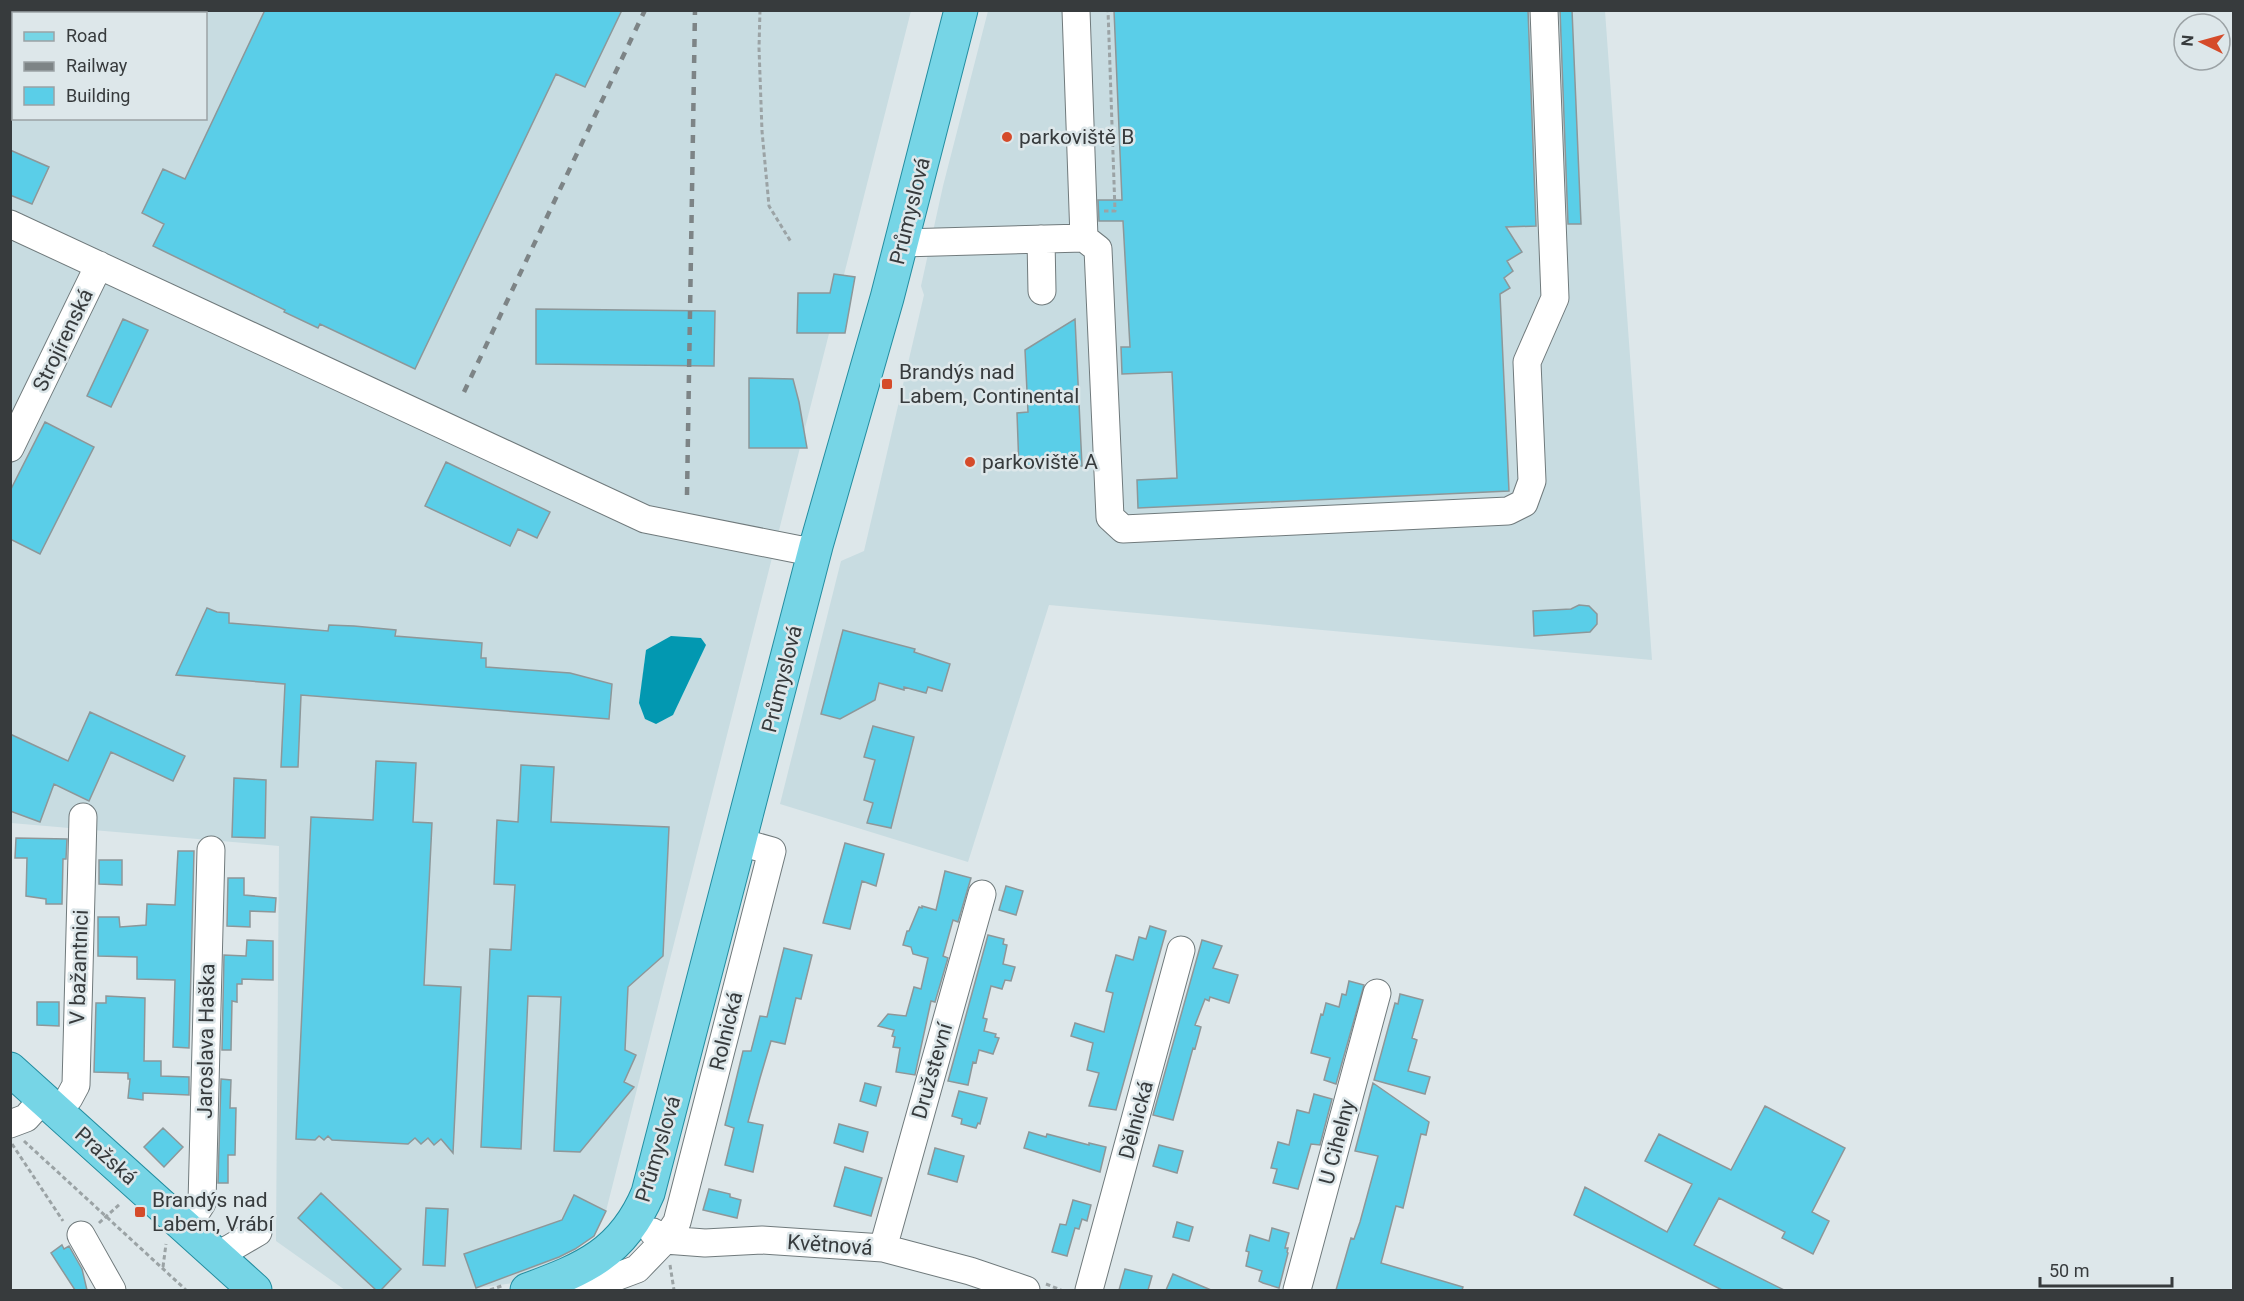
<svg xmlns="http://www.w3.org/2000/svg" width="2244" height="1301" font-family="Roboto,sans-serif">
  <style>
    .built { fill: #c8dce1; fill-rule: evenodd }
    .water { fill: #0298b1 }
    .building { fill: #5acee8; stroke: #8d9799; stroke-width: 1.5 }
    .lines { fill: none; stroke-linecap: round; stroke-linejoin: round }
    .minor-casing { stroke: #707a7c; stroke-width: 29 }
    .major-casing { stroke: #248da0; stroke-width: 35 }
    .path { stroke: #9ba3a5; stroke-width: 3; stroke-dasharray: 4.5 3; stroke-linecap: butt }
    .minor { stroke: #fff; stroke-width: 27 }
    .major { stroke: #76d5e6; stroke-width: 33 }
    .rail { stroke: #7d8486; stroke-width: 4.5; stroke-dasharray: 8 8; stroke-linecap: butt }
    .poi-dot { fill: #d54b2a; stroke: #dde7ea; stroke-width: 2 }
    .labels { text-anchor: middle; stroke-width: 5; stroke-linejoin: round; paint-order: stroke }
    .poi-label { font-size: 21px; fill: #373b3d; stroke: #dde7ea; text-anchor: start }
    .street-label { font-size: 21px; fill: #373b3d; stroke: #dde7ea }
  </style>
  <rect width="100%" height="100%" fill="#dde7ea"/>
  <path class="built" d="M10,11H911L606,1211L588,1241L520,1282L463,1290H345L276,1241L279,846L11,823ZM14,14H206V118H14Z
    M988,11H1605L1652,660L1049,605L968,862L780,804L841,561L864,551L924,295L921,286L943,186Z"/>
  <path class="water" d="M671,636L701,638L706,645L673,715L656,724L645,719L639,703L646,650Z"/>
  <path class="building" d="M265,10H622L585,87L556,74L415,369L320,324L318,328L284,312L285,310L153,246L164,224L142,213L163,169L185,179Z
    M1114,10H1528L1536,226L1506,227L1522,252L1507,261L1513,271L1504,278L1510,288L1500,294L1509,491L1138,508L1137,480L1177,478L1172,372L1122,374L1121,347H1130L1123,221H1099L1098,200H1122Z
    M1560,10H1572L1581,224H1568Z
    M10,150L49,167L32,204L10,195Z
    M834,274L855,277L845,333H797L798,293H830Z
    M536,309L715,311L714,366L536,364Z
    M123,319L148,330L111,407L87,396Z
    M1075,319L1082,466L1019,469L1017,413L1028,412L1025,350Z
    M749,378L793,379L799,402L807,448H749Z
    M45,422L94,447L40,554L10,539V491Z
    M446,462L550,512L537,538L518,529L510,546L425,506Z
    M1579,605L1589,606L1597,614V624L1590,632L1534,636L1533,611L1571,609Z
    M207,608L217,612L229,613V623L328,631L329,625L354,626L396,630L395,636L482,643L481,658H486V667L570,673L612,684L609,719L301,695L298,767H281L285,684L176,675Z
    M843,630L915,649L914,652L950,664L942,691L928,687L926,693L904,687V690L879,683L875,700L840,719L821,714Z
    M90,712L185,756L173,781L111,752L89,801L54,784L40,822L10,811V734L68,761Z
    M873,726L914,737L891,828L867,823L873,803L864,800L875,760L864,757Z
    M376,761L416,763L413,822L432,823L424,985L461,987L453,1153L441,1139L434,1145L428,1138L421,1144L415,1138L408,1144L332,1140L328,1136L324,1140L319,1136L315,1140L296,1139L311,817L373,820Z
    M521,765L554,767L551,822L669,827L663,956L628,987L625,1050L636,1055L624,1082L634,1087L580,1152L554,1151L561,997L528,996L521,1149L481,1147L490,949L511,950L515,885L494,884L497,820L518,822Z
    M234,778L266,780L265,838L232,837Z
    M16,838L67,839L66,859H63L62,904H46V899L26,896L27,858H15Z
    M845,843L884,854L876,886L862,881L850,929L823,923Z
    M178,851H194L189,1048L173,1047L175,980L137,979V957L98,956V917H119L120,927L146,925L147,904L175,905Z
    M99,860H122V885L99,884Z
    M945,871L971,878L958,922L953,920L943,956L948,958L935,1002L931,1001L915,1075L896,1072L900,1048L893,1047L895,1037L892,1036L894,1030L878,1026L888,1014L906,1016L914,987L921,989L928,958L913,954L911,947L903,945L907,931H909L919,907L922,908V906L936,910Z
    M228,878H244V895L276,898L275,912L250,911V927L227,926Z
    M1006,886L1023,891L1016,915L999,910Z
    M1150,926L1166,931L1116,1110L1089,1106L1099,1073L1087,1070L1093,1043L1071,1036L1075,1023L1104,1032L1113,993L1106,991L1116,955L1133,960L1139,937L1146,939Z
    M988,935L1004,939L1003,944L1007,945L1003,964L1015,967L1011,981L1005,980L1002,989L991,986L983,1018L987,1019L984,1031L996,1034L995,1037L999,1038L993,1054L979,1050L976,1063L973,1062L968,1085L948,1081Z
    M247,940L273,941V980L242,979V984H237V1002L232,1001L231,1050H222L224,955L246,956Z
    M1202,940L1222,946L1213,968L1238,975L1229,1003L1210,997L1209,1001L1205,999L1195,1025L1201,1027L1195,1049L1193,1048L1173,1120L1153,1115Z
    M784,948L812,955L801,999L796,998L785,1044L771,1041L760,1078L748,1122L763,1125L753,1172L725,1165L734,1128L725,1125L743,1051H751L760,1016L767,1017Z
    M1349,981L1364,985L1336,1084L1324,1080L1330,1058L1311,1053L1321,1014L1323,1015L1326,1003L1339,1007L1342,994L1346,995Z
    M1400,994L1423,1000L1412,1038L1417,1040L1408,1071L1430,1077L1425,1094L1374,1080L1395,1003L1398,1004Z
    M106,996L145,998L144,1061H161V1076L189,1077V1095L143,1093V1100L128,1098L130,1079H128V1073L94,1072L96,1003H106Z
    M37,1002H59V1026L37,1025Z
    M221,1079L231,1080L230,1108H236L235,1155H228V1183H218Z
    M865,1083L881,1087L876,1106L860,1101Z
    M1373,1083L1429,1122L1426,1135L1421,1134L1403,1208L1396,1206L1381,1263L1463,1287L1462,1290H1336L1351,1238L1354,1239L1360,1222L1378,1156L1355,1151Z
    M959,1091L987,1098L980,1124L978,1123L976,1128L961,1124L962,1119L952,1116Z
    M1314,1094L1332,1099L1320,1145L1311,1144L1298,1189L1273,1183L1277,1169L1271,1168L1278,1142L1289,1145L1297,1110L1309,1113Z
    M1765,1106L1845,1148L1812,1212L1829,1221L1813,1254L1782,1238L1785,1232L1719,1198L1694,1245L1784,1290H1722L1574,1215L1585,1187L1667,1232L1692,1184L1645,1161L1659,1134L1731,1170Z
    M839,1124L868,1132L863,1152L834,1143Z
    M163,1128L183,1147L164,1167L144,1147Z
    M1029,1132L1046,1137L1047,1134L1089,1145V1143L1106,1147L1100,1172L1024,1148Z
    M1159,1145L1183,1151L1177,1173L1153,1166Z
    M935,1148L964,1156L957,1182L928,1174Z
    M845,1167L882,1178L871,1216L834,1206Z
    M709,1189L730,1194V1197L741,1200L737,1218L703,1210Z
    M321,1193L401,1269L381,1290H376L298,1218Z
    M574,1195L606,1211L594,1236L575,1249L559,1257L476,1288L464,1254L562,1220Z
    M1073,1200L1091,1205L1087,1221L1082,1219L1079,1229L1075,1228L1067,1256L1052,1252L1060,1224L1066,1225Z
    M426,1208L448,1209L445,1266L423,1265Z
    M1177,1222L1193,1227L1189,1241L1173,1237Z
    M1272,1228L1289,1233L1285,1248H1288L1287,1252L1288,1253L1279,1288L1263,1283L1259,1281L1262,1271L1246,1266L1249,1252L1246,1251L1250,1235L1269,1241Z
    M62,1245L64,1249L69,1246L82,1269L87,1290H75L51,1253Z
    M1125,1269L1152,1276L1148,1290H1119Z
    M1173,1274L1211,1290H1166Z"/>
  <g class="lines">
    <defs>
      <path id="minor" d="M1076,10L1084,238
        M28,14L29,10
        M10,49L14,45
        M10,224L645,519L801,550L816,546
        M1041,239L1042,291
        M902,243L1084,238L1098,249L1110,517L1123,529L1508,511L1524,503L1532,481L1527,362L1555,298L1544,10
        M10,448L99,265
        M58,1111L69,1098L76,1085L83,817
        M10,1124L26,1118L43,1099
        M186,1228L202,1203L211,850
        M653,1232L665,1240L705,1243L762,1240L883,1248L970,1271L1026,1290
        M81,1235L112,1290
        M883,1248L982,894
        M217,1256L258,1232
        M581,1290L637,1269L665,1240L677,1222L772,851L740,842
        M1089,1290L1181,950
        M1297,1290L1377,993"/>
      <path id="major" d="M10,1069L255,1290
        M527,1290C584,1269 623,1253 648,1193L816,546L887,298L961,10"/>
    </defs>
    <use href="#minor" class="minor-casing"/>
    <use href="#major" class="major-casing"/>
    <path class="path" d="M760,10L759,48L762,131L769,206L791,242
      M1104,211H1115L1108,10
      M24,1141L186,1290
      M12,1144L63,1221
      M99,1223L121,1203
      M670,1265L674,1290
      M163,1267L166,1244
      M1046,1284L1061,1290
      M490,1290L504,1285"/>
    <use href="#minor" class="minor"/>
    <use href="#major" class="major"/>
    <path class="rail" d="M464,392L645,10
      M687,495L695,10"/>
  </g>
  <g class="poi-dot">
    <circle cx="1007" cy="137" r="6"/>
    <rect x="881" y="378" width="12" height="12" rx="3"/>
    <circle cx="970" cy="462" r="6"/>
    <rect x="134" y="1206" width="12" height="12" rx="3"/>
  </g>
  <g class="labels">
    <g class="poi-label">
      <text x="1019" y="144">parkoviště B</text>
      <text x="899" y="379">Brandýs nad<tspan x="899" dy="24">Labem, Continental</tspan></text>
      <text x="982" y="469">parkoviště A</text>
      <text x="152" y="1207">Brandýs nad<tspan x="152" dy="24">Labem, Vrábí</tspan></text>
    </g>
    <g class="street-label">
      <text transform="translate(910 211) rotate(-76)" y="7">Průmyslová</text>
      <text transform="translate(63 340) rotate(-64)" y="7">Strojírenská</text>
      <text transform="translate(782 679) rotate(-76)" y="7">Průmyslová</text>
      <text transform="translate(79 967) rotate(-88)" y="7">V bažantnici</text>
      <text transform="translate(726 1031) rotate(-76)" y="7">Rolnická</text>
      <text transform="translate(206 1041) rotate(-89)" y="7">Jaroslava Haška</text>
      <text transform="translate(932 1071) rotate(-74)" y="7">Družstevní</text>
      <text transform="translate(1136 1120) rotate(-75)" y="7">Dělnická</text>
      <text transform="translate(1337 1142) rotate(-75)" y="7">U Cihelny</text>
      <text transform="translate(658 1149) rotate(-73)" y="7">Průmyslová</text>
      <text transform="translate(106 1156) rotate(42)" y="7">Pražská</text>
      <text transform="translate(830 1245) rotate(4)" y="7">Květnová</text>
    </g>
  </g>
  <rect width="2244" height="1301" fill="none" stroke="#373b3d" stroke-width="24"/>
  <rect x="12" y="12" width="195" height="108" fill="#dde7ea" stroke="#9ba2a5" stroke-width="1.5"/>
  <rect x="24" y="32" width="30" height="9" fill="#76d5e6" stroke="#9ba2a5" stroke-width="1.5"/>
  <text x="66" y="42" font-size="18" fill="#373b3d">Road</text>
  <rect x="24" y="62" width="30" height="9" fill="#7d8486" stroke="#9ba2a5" stroke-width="1.5"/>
  <text x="66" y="72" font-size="18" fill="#373b3d">Railway</text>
  <rect x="24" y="87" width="30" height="18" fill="#5acee8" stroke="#9ba2a5" stroke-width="1.5"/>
  <text x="66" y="102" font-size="18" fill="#373b3d">Building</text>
  <g transform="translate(2202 42) rotate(275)"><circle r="28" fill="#dde7ea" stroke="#9ba2a5" stroke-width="1.5"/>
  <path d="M0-4.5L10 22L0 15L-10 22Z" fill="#d54b2a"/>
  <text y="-9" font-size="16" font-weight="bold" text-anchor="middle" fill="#373b3d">N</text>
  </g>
  <path d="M2040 1277v9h132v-9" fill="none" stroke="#373b3d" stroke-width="3"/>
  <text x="2049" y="1277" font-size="18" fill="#373b3d" stroke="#dde7ea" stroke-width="4.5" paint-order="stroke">50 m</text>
</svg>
